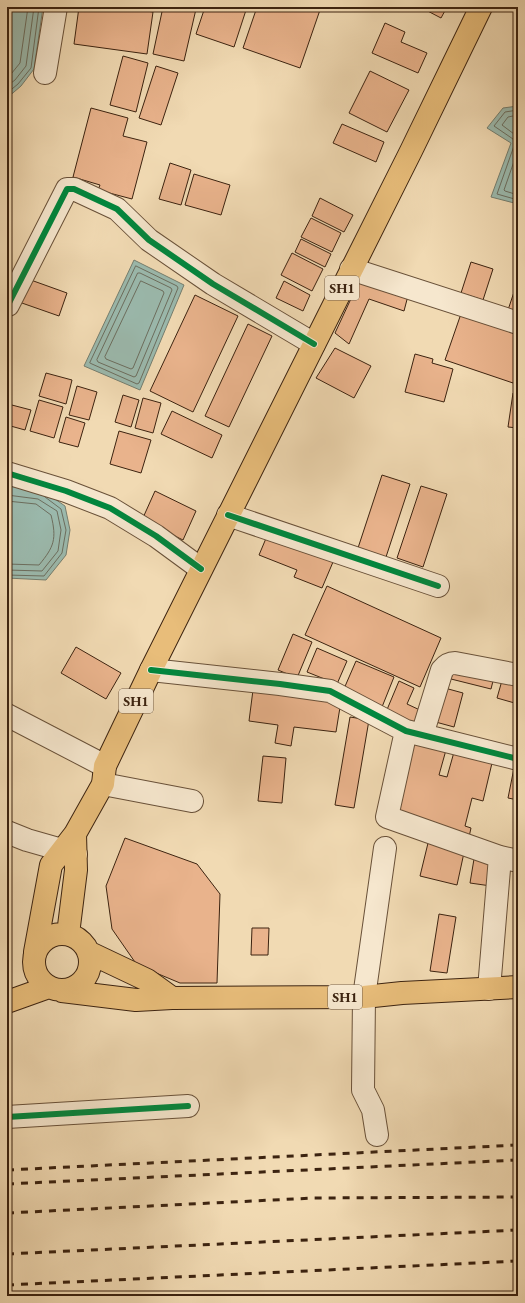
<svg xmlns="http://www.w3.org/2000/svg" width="525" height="1303" font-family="'EB Garamond',serif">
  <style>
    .water { fill: #9bbaae; stroke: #757e6f }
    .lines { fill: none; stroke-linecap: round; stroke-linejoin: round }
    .shore { stroke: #6c6e5f; stroke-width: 1 }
    .building { fill: #e9b38c; stroke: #3c2310 }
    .minor-casing { stroke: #695139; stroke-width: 24 }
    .major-casing { stroke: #3c2310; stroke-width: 24 }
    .minor { stroke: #f6e7ce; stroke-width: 22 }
    .major { stroke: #e8bd7a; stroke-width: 22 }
    .rail { stroke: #3c2310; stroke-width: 3; stroke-dasharray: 7 7; stroke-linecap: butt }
    .cycleway-casing { stroke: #f6e7ce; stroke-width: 8 }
    .cycleway { stroke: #00873e; stroke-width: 6 }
    .labels { text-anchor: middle; stroke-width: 4; stroke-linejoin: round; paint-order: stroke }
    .shield { fill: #f6e7ce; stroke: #745e49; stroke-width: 1 }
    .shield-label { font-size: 14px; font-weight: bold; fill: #3c2310 }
  </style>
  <rect width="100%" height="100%" fill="#f1dab3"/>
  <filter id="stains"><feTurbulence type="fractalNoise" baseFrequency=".005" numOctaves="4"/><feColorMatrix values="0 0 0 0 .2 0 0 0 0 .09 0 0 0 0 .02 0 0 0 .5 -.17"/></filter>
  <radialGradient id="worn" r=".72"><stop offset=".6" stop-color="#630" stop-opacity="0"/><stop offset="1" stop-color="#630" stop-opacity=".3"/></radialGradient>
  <path class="water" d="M7,7H43L34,69L21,86L7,98Z
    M518,106V204L491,197L511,143L487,128L503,108Z
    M134,260L184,285L140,390L84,366Z
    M7,486L42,490L65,506L70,530L66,555L46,580L7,578Z"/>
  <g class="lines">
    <path class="shore" d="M7,79L20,63L28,7
      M7,86L15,80L26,66L34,7
      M7,93L18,84L31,68L39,7
      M518,110L505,112L494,126L513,139L515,143L497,194L518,200
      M518,115L508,117L502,125L518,137
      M518,150L504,190L505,191L518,195
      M136,266L177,286L178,288L139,383L137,384L92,364L90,363Z
      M138,273H140L171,288L172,290L136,376L134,377L98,362L97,360Z
      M141,281L163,291L164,293L133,368L131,369L106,359L105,357Z
      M7,495L38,499L57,511L61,530L58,551L42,571L7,570
      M7,501L36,504L51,515C57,539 54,547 39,565L7,564
      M7,575L44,576L62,553L66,530L61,509L45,497"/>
  </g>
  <path class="building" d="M79,7H118L153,12L147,54L74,44Z
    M163,7H188L196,9L184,61L153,54Z
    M205,7H247L234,47L196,34Z
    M257,7H321L300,68L243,48Z
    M420,7H447L441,18Z
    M385,23L405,32L401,42L427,53L418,73L372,53Z
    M123,56L148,63L136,112L110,105Z
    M156,66L178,73L161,125L139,118Z
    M370,71L409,90L387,132L349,113Z
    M91,108L128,118L123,136L147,142L132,199L98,190L100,185L73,177Z
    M342,124L384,142L376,162L333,143Z
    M170,163L191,170L181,205L159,199Z
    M194,174L230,185L221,215L185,205Z
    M320,198L353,215L344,232L312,216Z
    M311,218L341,233L332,252L301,237Z
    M301,239L331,254L325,267L295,252Z
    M292,253L323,269L312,291L281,275Z
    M471,262L493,269L483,300L461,293Z
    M363,273L410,288L404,311L369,299L349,344L335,333Z
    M28,279L67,293L59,316L19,302Z
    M284,281L310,295L303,311L276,298Z
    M514,292L518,293V314L508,310Z
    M195,295L238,316L193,412L150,391Z
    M463,308L518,327V369L513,383L445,360Z
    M248,324L272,336L229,427L205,416Z
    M335,348L371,366L354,398L316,378Z
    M415,354L433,359L432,363L453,369L444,402L405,392Z
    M46,373L72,380L66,404L39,396Z
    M77,386L97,392L89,420L69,415Z
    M513,393H518V428L508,427Z
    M123,395L139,400L131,427L115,422Z
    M143,398L161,403L153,433L135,428Z
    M39,400L63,407L54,438L30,431Z
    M8,404L31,410L25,430L7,425Z
    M172,411L222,435L212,458L161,434Z
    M66,417L85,423L78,447L59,442Z
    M119,431L151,440L141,473L110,464Z
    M382,475L410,484L385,560L357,551Z
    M421,486L447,494L423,567L397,558Z
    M155,491L196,511L183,540L142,520Z
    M267,536L333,562L322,588L294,577L297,570L259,555Z
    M327,586L441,638L420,687L305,635Z
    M293,634L312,642L297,678L278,670Z
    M76,647L121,673L106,699L61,673Z
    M317,648L347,661L337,684L307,672Z
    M356,661L394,677L382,707L343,691Z
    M455,666L494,677L491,689L451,679Z
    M503,677L518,682V704L497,698Z
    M399,681L414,688L407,704L422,711L416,724L386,712Z
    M441,687L463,693L454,727L432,721Z
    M253,690L341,701L336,732L294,727L291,746L275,743L278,725L249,721Z
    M350,717L369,720L354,808L335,805Z
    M408,739L446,750L439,775L447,777L454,752L492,763L483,801L472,798L465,826L471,828L469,837L394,814Z
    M263,756L286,758L282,803L258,801Z
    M515,763L518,764V800L508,798Z
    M125,838L197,864L220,894L217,983H180L137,965L112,929L106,886Z
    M429,839L465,848L457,885L420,876Z
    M474,859L495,862L491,886L470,883Z
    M439,914L456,917L447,973L430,971Z
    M252,928H269L268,955H251Z"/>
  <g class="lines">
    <defs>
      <path id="minor" d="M45,73L56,7
        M351,269L518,323
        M8,305L67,189H74L117,209L149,240L213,284L314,344
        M7,473L66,491L110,508L156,536L201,569
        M228,515L438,586
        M151,670L280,684L330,691L406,731L518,759
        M7,715L105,766
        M406,731L387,817L500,857L518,861
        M422,735L442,670C446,665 449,663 455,663L518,675
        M103,784L192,801
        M7,832L27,840L76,854
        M489,989L500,857
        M7,1117L188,1106
        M377,1135L373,1110L363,1090L364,997L385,848"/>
      <path id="major" d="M68,934L76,870L75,834
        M34 962a28 28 0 1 1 56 0a28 28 0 1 1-56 0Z
        M35,952L51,865L75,834L103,784L105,766L151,670L411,151L481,7
        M88,952L147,980L172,998
        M62,991L136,1000L172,998L364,997L402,993L518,987
        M7,1002L49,987"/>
    </defs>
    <use href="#minor" class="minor-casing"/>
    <use href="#major" class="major-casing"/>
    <use href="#minor" class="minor"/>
    <use href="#major" class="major"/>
    <path class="rail" d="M7,1170L518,1145
      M7,1184L518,1160
      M7,1213L314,1198L518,1197
      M7,1254L518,1230
      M7,1285L518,1261"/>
    <defs>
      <path id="cycleway" d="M8,305L67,189H74L117,209L149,240L213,284L314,344
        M7,473L66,491L110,508L156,536L201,569
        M228,515L438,586
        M151,670L280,684L330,691L406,731L518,759
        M7,1117L188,1106"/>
    </defs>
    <use href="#cycleway" class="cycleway-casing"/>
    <use href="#cycleway" class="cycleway"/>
  </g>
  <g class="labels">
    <g class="shield">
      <rect x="325" y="276" width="34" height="24" rx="3"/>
      <rect x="119" y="689" width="34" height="24" rx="3"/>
      <rect x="328" y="985" width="34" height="24" rx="3"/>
    </g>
    <g class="shield-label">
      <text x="342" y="293">SH1</text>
      <text x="136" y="706">SH1</text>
      <text x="345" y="1002">SH1</text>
    </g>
  </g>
  <rect width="525" height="1303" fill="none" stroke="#f1dab3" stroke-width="24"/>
  <rect x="8" y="8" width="509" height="1287" fill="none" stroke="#3c2310" stroke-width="2"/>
  <rect x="12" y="12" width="501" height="1279" fill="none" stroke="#3c2310"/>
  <rect width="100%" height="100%" filter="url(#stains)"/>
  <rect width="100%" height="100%" fill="url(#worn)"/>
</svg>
